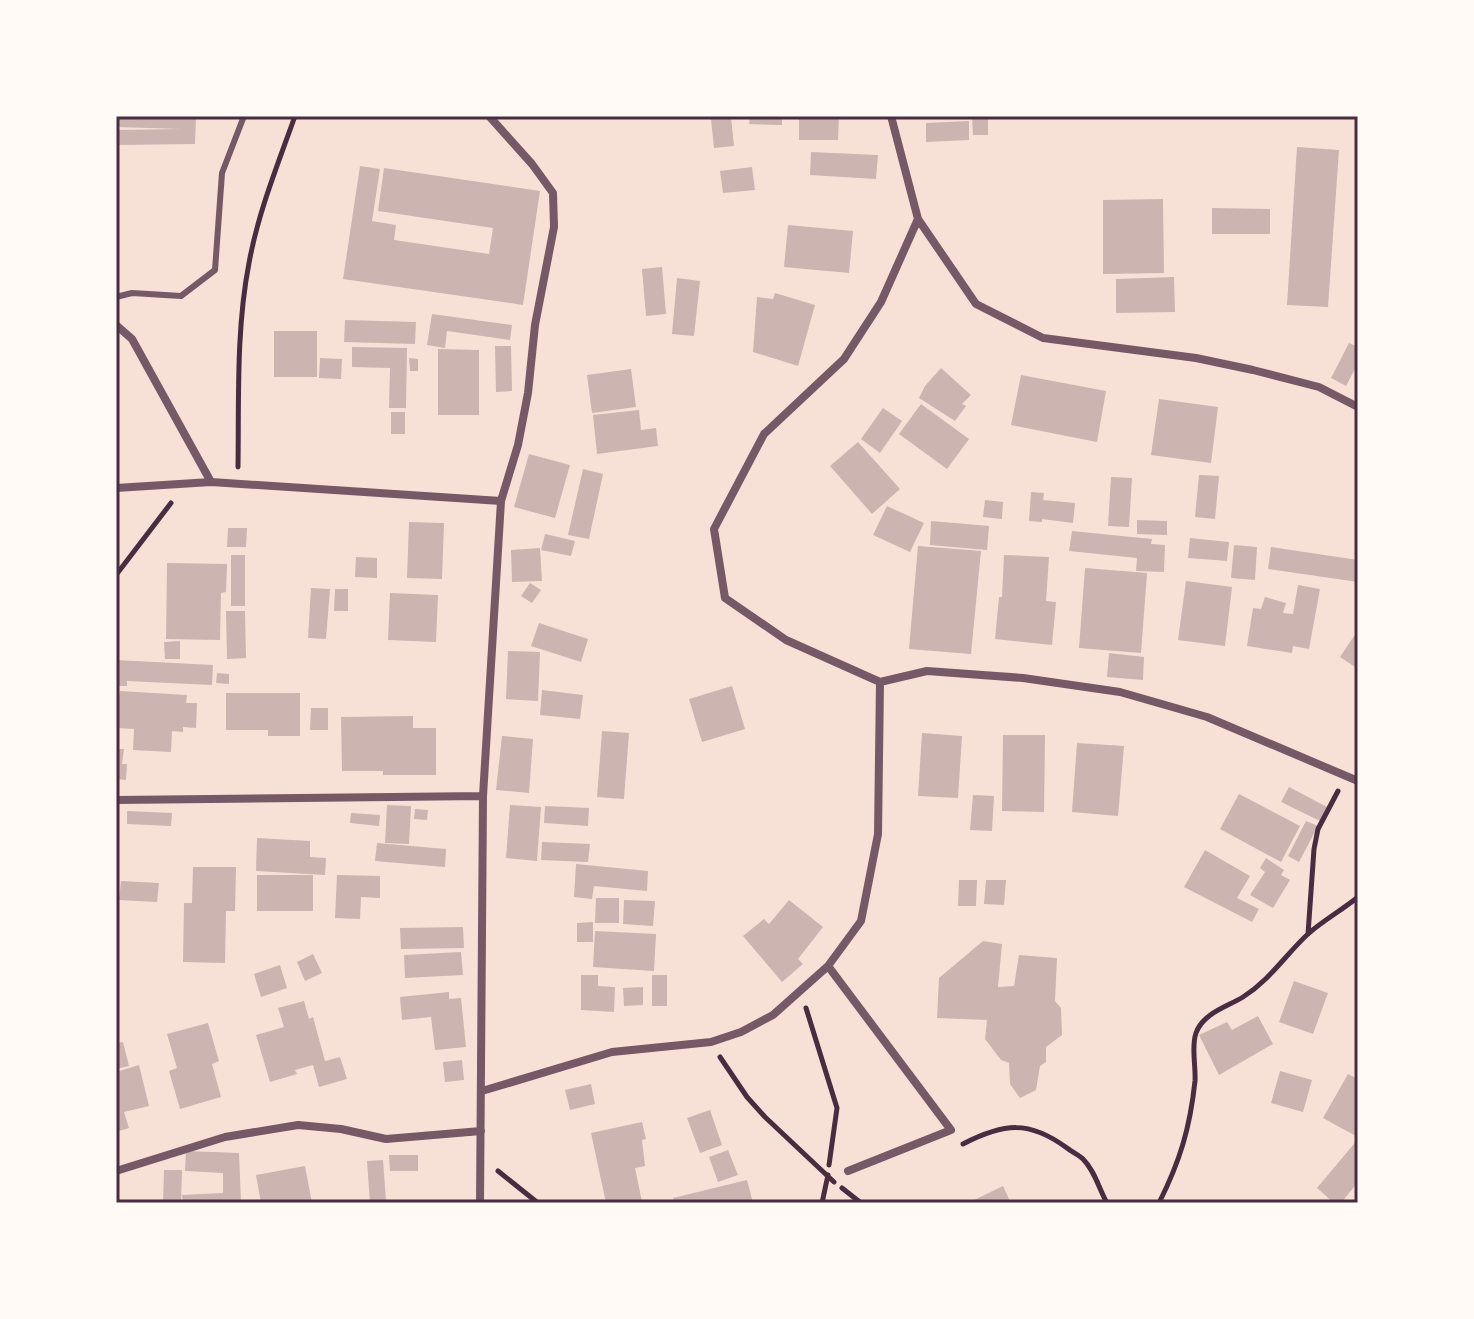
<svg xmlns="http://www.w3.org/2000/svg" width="1474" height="1319" font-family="Inter,sans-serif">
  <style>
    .building { fill: #ccb4b1 }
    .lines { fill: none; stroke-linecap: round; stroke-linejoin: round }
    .path { stroke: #4a2c40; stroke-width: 5 }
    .service { stroke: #755966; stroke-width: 6 }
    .minor { stroke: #755966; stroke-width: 8 }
    .neatline { fill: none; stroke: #4a2c40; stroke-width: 3 }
  </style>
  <rect width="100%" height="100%" fill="#f7e1d7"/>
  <path class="building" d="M116,116H196L195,144L116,145V130L181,129L116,127Z
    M750,116H782V125L749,124Z
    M799,116H839L838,140H799Z
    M972,116H988V135H973Z
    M731,117L734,146L714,148L711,119Z
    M969,121V140L926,142V123Z
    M1297,147L1339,150L1328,307L1287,305Z
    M811,152L878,155L876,179L810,175Z
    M360,166L380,169L372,221L396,225L394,240L489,254L493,228L378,211L384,168L540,191L523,305L343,279Z
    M752,167L755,190L723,193L720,171Z
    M1163,199L1164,273L1103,274V200Z
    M1212,208L1270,209V234H1212Z
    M788,225L853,231L849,273L784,267Z
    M662,267L666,314L646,316L642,269Z
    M1174,277L1175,312L1116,313V279Z
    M677,278L700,281L694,336L672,334Z
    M775,293L815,305L798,366L753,352L757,297L773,299Z
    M432,314L512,325L510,340L447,331L445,348L427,345Z
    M345,320L416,322L415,344L344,342Z
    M274,331H317V377H274Z
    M1349,343L1358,347V363L1346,386L1331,378Z
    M495,346H511L512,391L496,392Z
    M352,347L407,348L406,408H389L390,368L352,367Z
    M438,349L479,350V415H438Z
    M320,358L342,359L341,379L319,378Z
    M409,358L418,359V371H410Z
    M941,368L971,395L962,404L966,406L955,421L919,398L925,386Z
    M631,369L636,407L592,413L587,375Z
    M1021,375L1106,391L1097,442L1011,425Z
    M1159,399L1218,407L1211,463L1151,455Z
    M921,404L969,439L947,469L899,434Z
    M883,408L902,421L880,453L861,439Z
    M639,410L641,430L656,428L658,446L597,454L593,415Z
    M391,412H405V434H391Z
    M858,442L900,489L872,514L830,466Z
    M529,454L570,465L555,518L514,507Z
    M583,469L603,474L589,539L568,535Z
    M1199,475L1219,476L1215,519L1195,517Z
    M1111,477L1132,478L1129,527L1108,526Z
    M1031,492L1044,493L1043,500L1075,503L1073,523L1042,519V522L1029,521Z
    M985,500L1003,502L1002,519L983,517Z
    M887,506L924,523L910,552L873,535Z
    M1137,520L1167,521V535L1137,534Z
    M931,521L989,526L987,550L930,545Z
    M409,522L444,523L442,579L407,578Z
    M228,528H247L246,547H227Z
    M1072,531L1152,539L1151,544L1165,545L1164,572L1136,571L1137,558L1069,551Z
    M545,534L575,541L571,556L541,550Z
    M1190,538L1229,542L1227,561L1188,558Z
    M1234,545L1257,547L1255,580L1231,578Z
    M918,546L981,551L971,654L909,649Z
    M1271,547L1358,560V582L1268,569Z
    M540,548L542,581L512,582L511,550Z
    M231,555H245V606H231Z
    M1004,555L1049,557L1046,601L1056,602L1052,645L995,639L999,597H1002Z
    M356,557L377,558V578L355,577Z
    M167,563L227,564L226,592L221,593L220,640L166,639Z
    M1085,568L1147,573L1141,653L1079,648Z
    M1186,581L1232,587L1225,646L1178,640Z
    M530,583L541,590L532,603L521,596Z
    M1298,585L1320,589L1309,649L1293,646L1292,653L1247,646L1253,608L1261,609L1265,597L1286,603L1283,613L1293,614Z
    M311,588L330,589L326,639L308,638Z
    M335,589H348V611H334Z
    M390,593L438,595L436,642L388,640Z
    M226,611H245L246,658L227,659Z
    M539,623L588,639L581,662L531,646Z
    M1358,630V669L1340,657Z
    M180,641V659H165L164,642Z
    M508,651L540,652L538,701L506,699Z
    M1109,653L1144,657L1143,680L1107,677Z
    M116,660L213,665L212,685L127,681V686H116Z
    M217,673L229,674V684L216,683Z
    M732,686L745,729L702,742L689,699Z
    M542,690L583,695L580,719L540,715Z
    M120,691L187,695L186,703H197L196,728L183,727V732L172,731L171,752L133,750L134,729L116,728V697H119Z
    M226,693H300V736H268V730H226Z
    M311,708H328V730H310Z
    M413,716V728H436V775H383V771H342L341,717Z
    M602,731L629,733L624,799L597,797Z
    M922,733L962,736L958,798L918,796Z
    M1003,735H1045L1044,812L1002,811Z
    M502,736L533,739L529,793L496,790Z
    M1077,743L1124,746L1118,816L1072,812Z
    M116,749H124L122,764H127L126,780L116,779Z
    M1289,787L1327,807L1320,821L1281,802Z
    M1239,794L1300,826L1281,862L1220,829Z
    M973,795L994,796L992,831L970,830Z
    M387,805L411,806L409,844L385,843Z
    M510,805L541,807L537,861L506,858Z
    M545,806L589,808L588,826L544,823Z
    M415,809L428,810L427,820L414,819Z
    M127,811L172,813L171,826L127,824Z
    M351,813L380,815L379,826L350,823Z
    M1306,821L1318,826L1299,862L1288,856Z
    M257,838L310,841V857L326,858L325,875L256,871Z
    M542,842L590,844L588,862L541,860Z
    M377,843L446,849L445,867L375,861Z
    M1205,850L1250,876L1237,898L1259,909L1252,922L1184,887Z
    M1266,858L1284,870L1281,875L1290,880L1273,908L1250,895L1265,872L1260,868Z
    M576,864L648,871L647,891L594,886L592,899L574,897Z
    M193,867H236L235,911H226L225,963L183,962L184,903H192Z
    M257,875H313V911H257Z
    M337,875L380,876V898L361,897L360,919L335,918Z
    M959,880H977L976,906H958Z
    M986,880H1006L1004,905L984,904Z
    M121,881L159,883L157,902L119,900Z
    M596,898H619V923H595Z
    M624,900L655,901L653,926L623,924Z
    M789,900L823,927L798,959L803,964L782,982L743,936L764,919L769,924Z
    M593,922V942H577V923Z
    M463,927L464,948L401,949L400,928Z
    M595,931L656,934L654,971L593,967Z
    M983,941L1002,944L998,987L1014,986L1019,955L1057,958L1055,1001L1061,1008L1062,1035L1046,1047V1062L1040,1066L1036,1090L1020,1098L1010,1084L1009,1063L1001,1060L985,1039L987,1020L937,1018L939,978Z
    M461,952L463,975L405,978L404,955Z
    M313,954L322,973L305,981L297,962Z
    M280,965L287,988L261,997L254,974Z
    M581,975H598V986L615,987L614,1012L581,1010Z
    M652,975H667V1006H652Z
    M1294,981L1328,993L1313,1034L1279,1022Z
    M643,987V1005L624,1006L623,988Z
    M449,992V999L461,998L466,1047L435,1050L431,1017L402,1020L400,997Z
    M304,1001L309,1019L313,1017L325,1061L340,1057L347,1079L319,1087L313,1065L295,1070L297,1074L270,1082L256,1035L284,1027L278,1008Z
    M1258,1016L1273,1044L1219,1075L1199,1035L1227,1022L1232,1030Z
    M208,1023L219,1061L212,1064L221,1097L180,1109L169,1071L177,1068L167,1034Z
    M123,1042L129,1066L116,1069V1043Z
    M462,1060L464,1080L445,1082L443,1062Z
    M139,1065L149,1106L124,1112L129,1128L116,1132V1072Z
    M1280,1071L1312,1080L1303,1112L1271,1103Z
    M1348,1074L1358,1079V1129L1354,1135L1323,1118Z
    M591,1084L595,1104L570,1110L565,1090Z
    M710,1110L722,1145L700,1153L687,1118Z
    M642,1122L646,1139L642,1140L645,1166L635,1168L642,1202L606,1203L591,1133Z
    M1358,1139V1182L1341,1203H1334L1317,1188Z
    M728,1150L738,1175L718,1182L709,1157Z
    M186,1151L239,1153L241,1203H183L182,1195L223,1193V1173L185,1171Z
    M389,1155H418V1171H390Z
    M383,1160L386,1201L370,1203L367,1161Z
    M305,1166L312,1203H261L256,1175Z
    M164,1170H182L181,1203H163Z
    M747,1180L753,1203H675L673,1198Z
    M1003,1186L1011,1203H968Z"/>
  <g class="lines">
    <path class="path" d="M238,467C239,400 236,330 249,263C258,213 278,164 295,116
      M116,575L171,503
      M1308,934L1314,849L1318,829L1338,791
      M806,1008L837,1108L829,1165
      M720,1057L747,1097L765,1117L834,1182
      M963,1144C1004,1123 1029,1120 1067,1148C1072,1152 1079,1155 1083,1159C1095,1171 1099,1189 1107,1203
      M498,1171L538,1203
      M842,1188L861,1203
      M822,1203L828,1175
      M1159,1203C1180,1161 1190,1128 1195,1081C1196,1066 1191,1047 1196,1033C1203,1013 1227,1007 1243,997C1271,979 1286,954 1309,933C1324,920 1342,910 1358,897"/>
    <path class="service" d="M116,297L132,293L181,296L215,270L222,173L244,116"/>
    <path class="minor" d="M891,116L918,219L976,304L1043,338L1196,358L1253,370L1319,387L1358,407
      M116,325L132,339L211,482
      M116,488L211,482L501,501
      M880,682L927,671L1023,678L1120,692L1207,717L1358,781
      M116,800L483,796
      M482,1091L612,1052L711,1042L741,1032L773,1015L828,966
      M116,1171L225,1137L298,1125L341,1129L386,1139L481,1131
      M848,1171L951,1130L828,966L861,921L878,834L880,682L786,640L725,598L714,529L764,434L844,359L881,302L918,219
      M480,1203L483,796L501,501L518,445L528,393L535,325L554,227L553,193L532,164L489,116"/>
  </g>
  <rect width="1474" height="1319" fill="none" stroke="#fffaf5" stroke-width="236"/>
  <rect x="118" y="118" width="1238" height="1083" class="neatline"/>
</svg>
